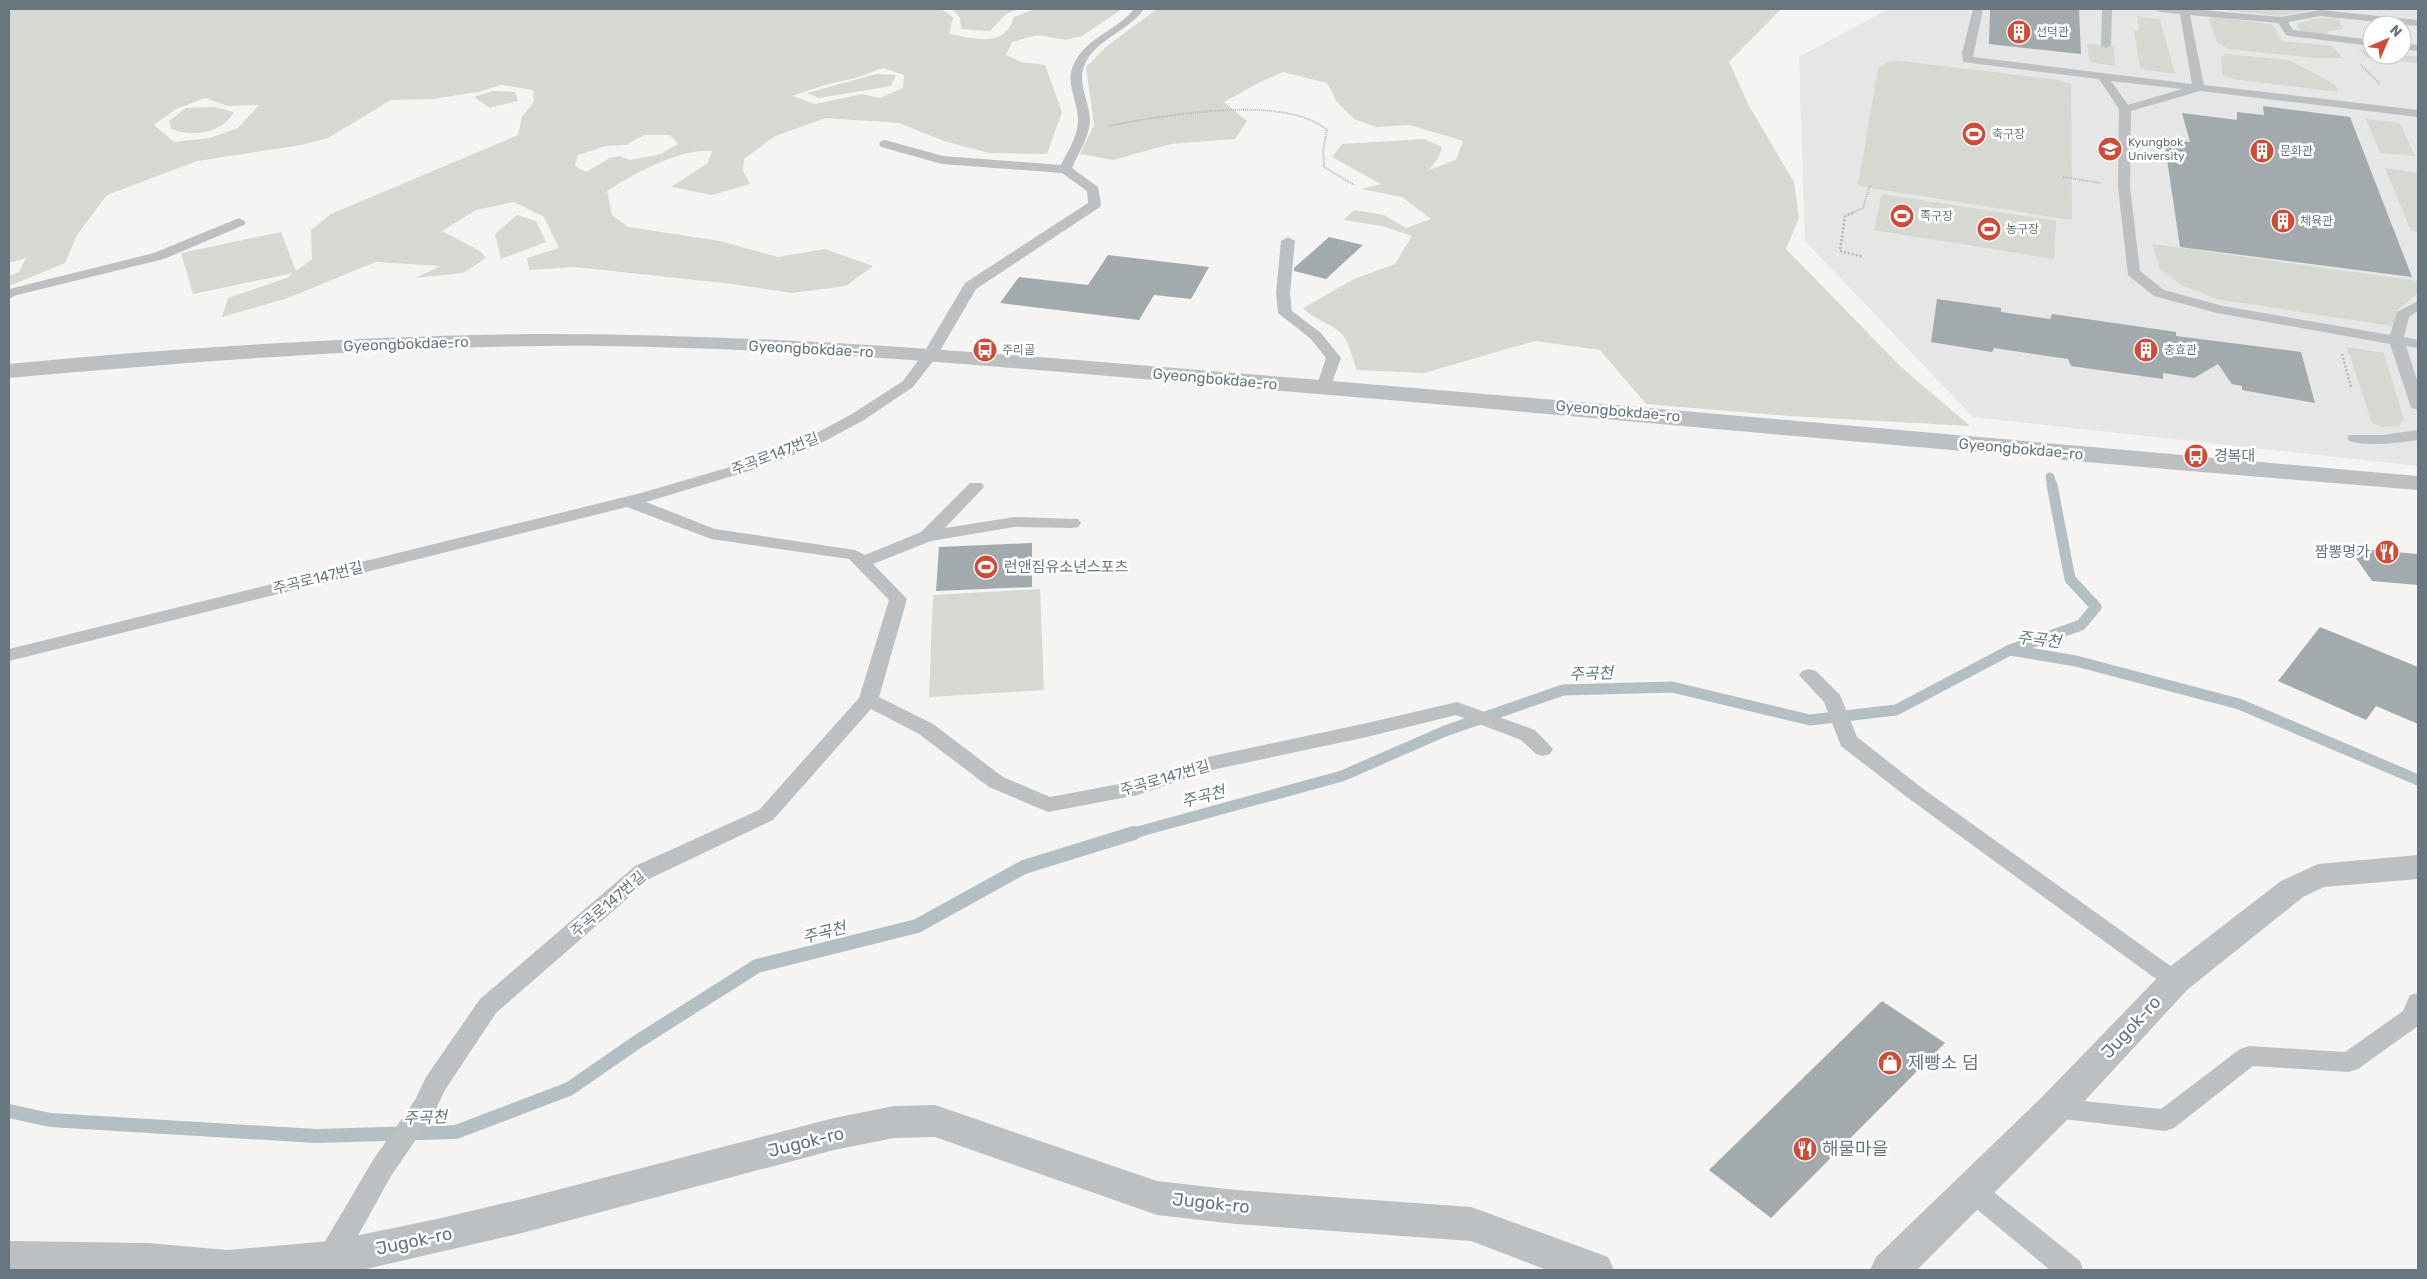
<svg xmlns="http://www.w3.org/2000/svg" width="2427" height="1279" font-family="Rubik,'Noto Sans KR',sans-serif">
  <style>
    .built { fill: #e5e6e5; fill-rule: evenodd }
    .green { fill: #d5d9d1; fill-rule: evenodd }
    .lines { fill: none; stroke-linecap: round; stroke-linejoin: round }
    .stream-far2 { stroke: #b3bfc2; stroke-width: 9 }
    .stream-far1 { stroke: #b3bfc2; stroke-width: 11 }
    .stream { stroke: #b3bfc2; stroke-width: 14 }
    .building { fill: #a2aaae }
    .path-far1 { stroke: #b6b9bb; stroke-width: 2; stroke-dasharray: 1 1; stroke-linecap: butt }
    .path { stroke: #b6b9bb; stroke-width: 2.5; stroke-dasharray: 2 2; stroke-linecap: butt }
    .service { fill: #bcc0c3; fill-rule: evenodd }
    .minor { fill: #bcc0c3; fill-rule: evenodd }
    .tertiary { fill: #bcc0c3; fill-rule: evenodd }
    .labels { text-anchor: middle; stroke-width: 5; stroke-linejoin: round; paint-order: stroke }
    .far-poi-label { font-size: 12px; fill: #68777f; stroke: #fff; text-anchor: start }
    .street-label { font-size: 15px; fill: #68777f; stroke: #fff }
    .poi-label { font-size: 15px; fill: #68777f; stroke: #fff; text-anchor: start }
    .water-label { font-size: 16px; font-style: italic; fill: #63777b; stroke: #fff }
    .near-street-label { font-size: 18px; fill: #68777f; stroke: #fff }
    .near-poi-label { font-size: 18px; fill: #68777f; stroke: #fff; text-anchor: start }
  </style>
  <rect width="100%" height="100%" fill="#f5f4f2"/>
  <path class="built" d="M1888,9H2418V466L1973,417L1805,241L1799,57ZM2372,25H2402V55H2372Z"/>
  <path class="green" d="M9,9H941L953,17L949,34C975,38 1004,49 1014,17L1035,9H1122L1082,36L1066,40L1037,35L1012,42L1006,55L1021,62L1045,65L1062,112L1047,154L989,153L944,141L899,123L826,118L775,136L744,159L743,171L750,184L712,195L671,187L708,163L712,151C680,148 633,174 607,191L612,215L628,227L720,241L778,257L825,249L873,266L846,286L792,293L732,284L575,267L529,270L527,258L559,248L544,217L514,202L476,210L442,231L480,251L486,258L463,273L415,278L441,266L376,262L285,299L222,317L228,298L287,278L293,273L193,294L181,253L281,232L296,271L312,259L311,230L331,214L518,135L522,117L534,102L533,90L501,85L478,92L433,99L391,100L328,138L301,145L197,161L107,195L77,235L65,263L9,286V276L19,272L26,258L9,263ZM883,68L904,75L903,88L880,98L862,94L815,104L792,96L828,84L855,78ZM205,98L228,106L259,105L238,128L210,138L174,142L154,125L176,109ZM644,135H670L678,144L661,154L630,160L620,156L610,158L586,172L575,166L578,155L605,146L626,145Z
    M952,9H1018L1006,14L990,31L961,29L960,18Z
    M1157,9H1781L1729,62L1749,106L1794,182L1799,218L1786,249L1902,368L1970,426L1789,416L1646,404L1600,350L1535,341L1424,373L1357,370C1353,360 1349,342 1342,334C1330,322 1315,321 1303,308L1354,279L1395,264L1412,236L1382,226L1343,220L1354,210L1384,215L1406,228L1431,219L1402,197L1362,189L1381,184L1332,157L1342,144L1424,139L1442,147L1439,157L1429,170L1456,160L1463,141L1410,125L1376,127L1354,119L1337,102L1327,83L1283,72L1260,82L1224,102L1247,121L1235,139L1171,144L1113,160L1080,154L1094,125L1086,67L1107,46Z
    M2216,9H2330L2335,11L2312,10L2279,16Z
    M2137,16L2160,20L2175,74L2146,70L2140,67L2134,31L2139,30Z
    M2215,17L2271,24L2276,29L2281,41L2332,46L2343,58H2315L2228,49L2217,42L2209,19Z
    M2338,17L2343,29L2328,31L2329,36L2301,32L2297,24L2315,19Z
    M2087,44L2114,46L2115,66L2090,62Z
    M2358,49L2372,51V55L2418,56V63L2368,58Z
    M2226,54L2289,60L2334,84L2339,92L2232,79L2222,74L2221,57Z
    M1893,60L2058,80L2071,84L2072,220L1858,186L1878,68Z
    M876,74L896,75L891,86L819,98L807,93Z
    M493,91L515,92L518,101L490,108L474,97Z
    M214,107L234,112C221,134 194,137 171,129L169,121L186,108Z
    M2366,119L2400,123L2415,156L2380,153Z
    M2385,168L2418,173V232L2411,231Z
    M1882,194L2056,221L2054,259L1874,230Z
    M517,215L536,221L546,242L501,259L495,234Z
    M2152,244L2418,281V293L2398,310L2392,326L2217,299L2181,285L2160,269Z
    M2347,347L2384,353L2404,420L2398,426L2383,427L2372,423Z
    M1040,589L1044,690L929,697L933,595Z"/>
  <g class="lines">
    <path class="stream-far2" d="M2050,477L2052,486"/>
    <path class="stream-far1" d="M2013,649L2081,625L2096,607L2070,579L2052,485
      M1130,834L1342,776L1445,731L1563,690L1672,687L1810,720L1896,710L2010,650L2076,661L2239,704L2418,780"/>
    <path class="stream" d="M9,1111L50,1120L316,1136L456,1132L569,1089L637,1042L757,966L917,926L1024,867L1134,833"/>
  </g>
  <path class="building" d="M1990,9H2079L2081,54L1989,44Z
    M2263,106L2350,117L2412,277L2180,247L2164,139L2190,142L2182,113L2237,120V112L2264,115Z
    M1329,237L1363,245L1326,279L1294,271V268Z
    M1108,255L1209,267L1191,299L1154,295L1139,320L1000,303L1019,277L1088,285Z
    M1937,299L2001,308V312L2050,319L2052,314L2176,332V336L2301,352L2315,403L2242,390V386L2232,384L2218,364L2194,378L2163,373V379L2071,366L2068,359L1994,348L1992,352L1931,342Z
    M1032,543V587L936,591L939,547Z
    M2349,548L2418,554V585L2372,581Z
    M2320,627L2418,667V724L2376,706L2366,720L2278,681Z
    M1882,1001L1945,1043L1771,1218L1709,1170Z"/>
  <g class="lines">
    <path class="path-far1" d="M2361,65L2380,84
      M1108,126C1161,116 1284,93 1327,130L1323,150L1324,167L1354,185
      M2063,177L2101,183
      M1850,214L1863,208L1870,185"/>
    <path class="path" d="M1853,213L1845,216L1840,251L1863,257
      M2342,354L2351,387"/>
    <path class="service" d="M1134,9H1144C1129,31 1096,39 1085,64C1076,82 1090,102 1090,121C1089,138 1078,153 1072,168L1098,187L1101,204L1100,207L976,289L937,356L913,387L864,420L810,449L749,471L646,502L715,529L855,550L865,555L921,532L970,483H982L984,487L945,528L1014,517L1078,519L1081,523L1078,527L1072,528L1014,527L931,541L873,564L907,599L879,697L933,724L1003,777L1050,797L1135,781L1203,758L1367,723L1457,702L1535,730L1553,749L1550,754L1543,756L1536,754L1521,740L1456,715L1367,737L1207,771L1138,795L1048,812L989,787L919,734L871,709L773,820L651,878L496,1013L445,1090L434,1113L391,1176L340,1268L333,1270L320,1268L316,1259L320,1250L373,1160L415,1100L426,1077L480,999L635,866L759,810L859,698L889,600L849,559L711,539L627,507L9,661V649L641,493L737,465L798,443L852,414L903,381L923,354L965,283L1088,203L1087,191L1062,173L942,164L881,147L879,144L881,141L885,140L943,156L1061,165C1067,152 1077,138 1078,122C1079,104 1065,84 1073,66C1084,38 1117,31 1134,9Z
      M1973,9H1983L1973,57L2192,84L2180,14L2160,12L2155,9H2191L2281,17L2320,10L2418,20V26L2320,16L2288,22L2293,30L2372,40V46L2290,36L2286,35L2278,23L2190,15L2204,85L2418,110V117L2200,91L2131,111L2130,187L2140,271L2164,290L2223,306L2390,335L2397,312L2418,301V311L2409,317L2404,337L2418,340V348L2406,346L2418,383V410L2412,408L2410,405L2390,344L2217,313L2154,296L2128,275L2118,187L2119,109L2099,79L1963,62L1962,53ZM2111,81L2182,89L2128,105Z
      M2102,9H2112L2111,45L2106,48L2101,45Z
      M2402,43L2418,45V51L2402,49Z
      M239,218L246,222L244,225L164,259L17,295L9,299V289L154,253Z
      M1288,237L1295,241L1290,293L1292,311L1321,333L1341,358L1329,391H1319L1316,388L1326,358L1311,339L1278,313L1276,293L1281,241Z
      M2418,430V440C2395,443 2372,447 2349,441L2347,438L2349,435H2382Z
      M1809,669L1816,671L1840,695L1857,737L1922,788L2183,975L2187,981L2183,987L2175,990L2167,987L1908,798L1841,746L1824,702L1799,675L1802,671Z
      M2418,993V1026L2358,1069L2349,1072L2253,1066L2174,1128L2165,1131L2055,1118L2046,1115L2043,1108L2046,1101L2055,1098L2161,1109L2240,1049L2249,1046L2345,1052L2403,1011L2410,995Z
      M1971,1178L1980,1181L2080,1261L2083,1270H2050L1962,1197L1958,1189L1962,1181Z"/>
    <path class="minor" d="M2418,855V879L2324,887L2303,897L2187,990L2068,1119L1917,1270H1870L1876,1257L2042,1097L2163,972L2281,881L2318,864Z
      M935,1105L1157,1181L1236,1190L1471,1207L1608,1257L1614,1270H1547L1471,1241L1236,1224L1157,1215L935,1137L894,1138L834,1150L522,1233L362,1270H9V1241L148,1243L227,1250L330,1241L437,1219L522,1199L834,1118L894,1106Z"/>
    <path class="tertiary" d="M528,334C789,333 1048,358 1308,379C1678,410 2048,443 2418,476V490C2035,459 1652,422 1269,390C1047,371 825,349 603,346C404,344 206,361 9,378V364C181,347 355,337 528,334Z"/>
  </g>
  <defs>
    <symbol id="building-disc" viewBox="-11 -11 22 22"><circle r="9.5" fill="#cb4e3b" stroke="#fff"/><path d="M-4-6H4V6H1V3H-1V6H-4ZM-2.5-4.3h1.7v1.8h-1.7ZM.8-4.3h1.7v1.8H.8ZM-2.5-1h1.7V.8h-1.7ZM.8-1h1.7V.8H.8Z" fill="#fff"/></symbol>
    <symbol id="stadium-disc" viewBox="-11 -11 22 22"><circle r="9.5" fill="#cb4e3b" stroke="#fff"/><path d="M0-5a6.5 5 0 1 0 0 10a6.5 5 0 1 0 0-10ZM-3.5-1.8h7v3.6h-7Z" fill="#fff"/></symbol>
    <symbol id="university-disc" viewBox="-11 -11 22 22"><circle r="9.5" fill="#cb4e3b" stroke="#fff"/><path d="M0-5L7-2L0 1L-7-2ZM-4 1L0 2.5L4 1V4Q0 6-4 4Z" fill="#fff"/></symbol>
    <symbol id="bus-disc" viewBox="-11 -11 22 22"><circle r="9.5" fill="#cb4e3b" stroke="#fff"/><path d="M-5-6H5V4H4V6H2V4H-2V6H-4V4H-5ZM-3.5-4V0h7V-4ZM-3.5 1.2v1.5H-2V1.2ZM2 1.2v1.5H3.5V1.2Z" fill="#fff"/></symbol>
    <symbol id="restaurant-disc" viewBox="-11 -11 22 22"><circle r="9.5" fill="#cb4e3b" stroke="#fff"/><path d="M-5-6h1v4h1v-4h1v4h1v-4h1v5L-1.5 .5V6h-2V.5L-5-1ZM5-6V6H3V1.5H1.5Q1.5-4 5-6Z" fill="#fff"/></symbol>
    <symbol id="shop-disc" viewBox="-11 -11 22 22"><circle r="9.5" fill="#cb4e3b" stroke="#fff"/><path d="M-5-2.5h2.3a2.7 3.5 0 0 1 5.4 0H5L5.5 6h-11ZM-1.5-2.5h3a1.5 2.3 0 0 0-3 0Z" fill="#fff"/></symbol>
  </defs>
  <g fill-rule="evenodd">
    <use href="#building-disc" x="2005" y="18" width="28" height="28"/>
    <use href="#stadium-disc" x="1960" y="120" width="28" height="28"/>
    <use href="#university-disc" x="2096" y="135" width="28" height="28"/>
    <use href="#building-disc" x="2248" y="137" width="28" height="28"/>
    <use href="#stadium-disc" x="1888" y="202" width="28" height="28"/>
    <use href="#building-disc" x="2269" y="207" width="28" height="28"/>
    <use href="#stadium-disc" x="1975" y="215" width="28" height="28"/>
    <use href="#bus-disc" x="971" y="336" width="28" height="28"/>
    <use href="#building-disc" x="2132" y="336" width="28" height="28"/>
    <use href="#bus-disc" x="2182" y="442" width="28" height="28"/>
    <use href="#restaurant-disc" x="2373" y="538" width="28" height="28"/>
    <use href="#stadium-disc" x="972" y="553" width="28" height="28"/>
    <use href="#shop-disc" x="1876" y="1049" width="28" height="28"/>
    <use href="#restaurant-disc" x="1791" y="1135" width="28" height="28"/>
  </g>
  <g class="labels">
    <g class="far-poi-label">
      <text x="2036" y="36">선덕관</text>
      <text x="1992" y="138">축구장</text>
      <text x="2128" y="146">Kyungbok<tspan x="2128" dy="14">University</tspan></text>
      <text x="2280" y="155">문화관</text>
      <text x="1920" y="220">족구장</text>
      <text x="2300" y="225">체육관</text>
      <text x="2006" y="233">농구장</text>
      <text x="1002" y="354">주리골</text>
      <text x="2164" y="354">충효관</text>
    </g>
    <g class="street-label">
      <text transform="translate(406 344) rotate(-2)" y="5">Gyeongbokdae-ro</text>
      <text transform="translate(811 349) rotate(3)" y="5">Gyeongbokdae-ro</text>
      <text transform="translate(1215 379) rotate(5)" y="5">Gyeongbokdae-ro</text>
      <text transform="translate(1618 411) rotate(5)" y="5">Gyeongbokdae-ro</text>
      <text transform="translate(2021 449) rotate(5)" y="5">Gyeongbokdae-ro</text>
      <text transform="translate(775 454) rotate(-21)" y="5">주곡로147번길</text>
      <text transform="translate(318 578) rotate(-14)" y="5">주곡로147번길</text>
      <text transform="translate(1165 778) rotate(-16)" y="5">주곡로147번길</text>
      <text transform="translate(608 904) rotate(-40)" y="5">주곡로147번길</text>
    </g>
    <g class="poi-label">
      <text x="2214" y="461">경복대</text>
      <text x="2370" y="557" text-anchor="end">짬뽕명가</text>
      <text x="1004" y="572">런앤짐유소년스포츠</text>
    </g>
    <g class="water-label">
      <text transform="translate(2039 639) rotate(7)" y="6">주곡천</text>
      <text transform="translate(1591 673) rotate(-2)" y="6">주곡천</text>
      <text transform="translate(1203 796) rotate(-15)" y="6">주곡천</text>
      <text transform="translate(824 932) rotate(-14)" y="6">주곡천</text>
      <text transform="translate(425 1117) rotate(-2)" y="6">주곡천</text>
    </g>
    <g class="near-street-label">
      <text transform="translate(2131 1027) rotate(-47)" y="6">Jugok-ro</text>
      <text transform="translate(806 1142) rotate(-14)" y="6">Jugok-ro</text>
      <text transform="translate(1211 1203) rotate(6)" y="6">Jugok-ro</text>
      <text transform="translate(414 1241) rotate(-12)" y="6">Jugok-ro</text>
    </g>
    <g class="near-poi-label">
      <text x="1908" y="1069">제빵소 덤</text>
      <text x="1822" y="1155">해물마을</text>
    </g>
  </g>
  <rect width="2427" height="1279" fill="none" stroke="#68777f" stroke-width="20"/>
  <g transform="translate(2387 40) rotate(45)"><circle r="24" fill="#ffffff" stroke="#c3c9cc"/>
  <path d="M0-4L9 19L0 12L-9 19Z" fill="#cb4e3b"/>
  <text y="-8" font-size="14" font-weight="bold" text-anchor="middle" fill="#68777f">N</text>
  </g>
</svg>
